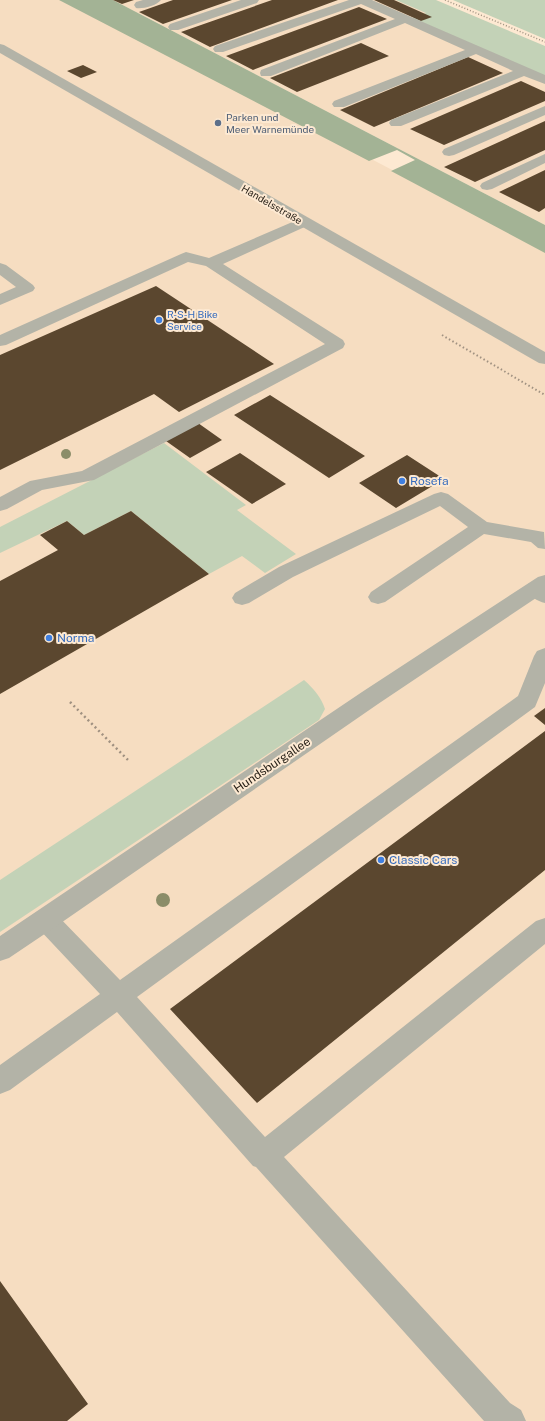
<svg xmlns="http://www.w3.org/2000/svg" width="545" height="1421" font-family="'Public Sans',sans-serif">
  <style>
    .built { fill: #f6ddc1 }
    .green { fill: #c3d2b7 }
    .forest { fill: #a3b395 }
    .building { fill: #5b472f }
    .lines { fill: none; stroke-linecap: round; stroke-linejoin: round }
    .path-far2 { stroke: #a09181; stroke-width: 1.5; stroke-dasharray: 1 2; stroke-linecap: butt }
    .path-far1 { stroke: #a09181; stroke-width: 2; stroke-dasharray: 1.5 2.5; stroke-linecap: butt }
    .path { stroke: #a09181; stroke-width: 2.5; stroke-dasharray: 2 3; stroke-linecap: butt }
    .service { fill: #b3b3a7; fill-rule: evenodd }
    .minor { fill: #b3b3a7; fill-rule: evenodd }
    .tertiary { fill: #b3b3a7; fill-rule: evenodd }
    .tree { fill: #8b8d69 }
    .service-dot { fill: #5c6f8a; stroke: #fde9d2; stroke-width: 1.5 }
    .shop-dot { fill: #3f7fe0; stroke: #fde9d2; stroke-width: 1.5 }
    .labels { text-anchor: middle; stroke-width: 4; stroke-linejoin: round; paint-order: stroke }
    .far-service-label { font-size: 10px; fill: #4e5e75; stroke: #fde9d2; text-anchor: start }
    .far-street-label { font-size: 10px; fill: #292219; stroke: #fde9d2 }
    .far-shop-label { font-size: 10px; fill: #366cbe; stroke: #fde9d2; text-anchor: start }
    .shop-label { font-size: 12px; fill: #366cbe; stroke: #fde9d2; text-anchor: start }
    .street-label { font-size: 12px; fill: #292219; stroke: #fde9d2 }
  </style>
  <rect width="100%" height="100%" fill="#fde9d2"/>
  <path class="built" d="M0,0H68L545,250V1421H0Z
    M113,0H421L545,55V225Z"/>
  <path class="green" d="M396,0H436L545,46V76L412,18L426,13Z
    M453,0H545V39Z
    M164,443L246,505L237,510L296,554L265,573L242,556L209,574L131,511L84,535L67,521L0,553V527Z
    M304,680C314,689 321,697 325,709L319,720L0,932V880Z"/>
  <path class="forest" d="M59,0H113L545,225V253L391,171L415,160L397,150L369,161Z"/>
  <path class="building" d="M113,0H134L122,4Z
    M173,0H232L163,24L139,12Z
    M272,0H338L210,47L181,32Z
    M374,0H394L432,17L421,21Z
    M359,7L387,19L253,70L226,56Z
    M361,43L389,56L297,92L270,78Z
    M468,57L503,73L374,127L340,110Z
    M83,65L97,72L81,78L67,71Z
    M521,81L545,92V101L444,145L410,129Z
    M545,121V150L475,182L444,167Z
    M545,170V208L539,212L499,192Z
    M156,286L274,364L179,412L154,394L0,470V355Z
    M270,395L365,456L329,478L234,415Z
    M198,423L222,440L190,458L166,441Z
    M240,453L286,484L252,504L206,472Z
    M407,455L444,479L396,508L359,483Z
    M131,511L209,574L0,694V581L58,550L40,535L67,521L84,535Z
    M545,708V725L534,716Z
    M545,731V870L257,1103L170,1009Z
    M0,1281L88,1404L67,1421H0Z"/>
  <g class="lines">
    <path class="path-far2" d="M445,0L545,42"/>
    <path class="path-far1" d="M442,335L545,395"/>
    <path class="path" d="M70,702L130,762"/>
    <path class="service" d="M143,0H161C156,6 143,9 136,8L134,5L136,2Z
      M241,0H259L257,3L178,30H170L168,27L170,24Z
      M349,0H372L545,75V84L524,76L401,126H391L389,123L391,120L513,71L476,54L344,107H334L332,104L334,101L465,50L405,23L271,76H261L260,73L261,70L395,19L361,4L223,52H215L213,49L215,46Z
      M545,106V115L454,155L449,156L444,155L442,152L444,149Z
      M545,154V163L492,189L487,190L482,189L480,186L482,183Z
      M304,217L309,219L312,222L309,225L223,264L343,340L345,344L343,348L94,480L42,490L7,509L0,511V497L30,481L82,471L325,344L206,266L188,262L6,345L0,346V335L181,254L186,252L209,258Z
      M0,263L6,265L33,285L35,288L33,291L0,305V294L16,287L0,275Z
      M441,492L448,494L487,522L544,532L545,549L538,548L531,542L484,534L385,602L378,604L371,602L368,597L371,592L468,527L440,506L293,577L249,603L242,605L235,603L232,598L235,593L279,567L434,494Z
      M535,582L545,586V603C537,601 530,597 525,589L528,584Z
      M545,648V683L535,707L137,997L265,1137L536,921L545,918V944L284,1157L510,1403L521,1410L526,1421H484L256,1167L253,1166L117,1012L10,1090L0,1094V1065L100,994L37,927L33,920L37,913L46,909L55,913L120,980L518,696L534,656L537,651Z"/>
    <path class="minor" d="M0,44L4,45L545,352V364L539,363L0,53Z"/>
    <path class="tertiary" d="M545,575V592L378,704L55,927L9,958L0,961V936L362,692L538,577Z"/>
  </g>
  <g class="tree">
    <circle cx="66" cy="454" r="5"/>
    <circle cx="163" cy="900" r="7"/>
  </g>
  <circle class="service-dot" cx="218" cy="123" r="4"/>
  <g class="shop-dot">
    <circle cx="159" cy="320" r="4"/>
    <circle cx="402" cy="481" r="4"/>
    <circle cx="49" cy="638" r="4"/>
    <circle cx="381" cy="860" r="4"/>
  </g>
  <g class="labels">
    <g class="far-service-label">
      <text x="226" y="121">Parken und<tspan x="226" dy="12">Meer Warnemünde</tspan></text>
    </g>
    <g class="far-street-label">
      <text transform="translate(272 204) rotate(30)" y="4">Handelsstraße</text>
    </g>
    <g class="far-shop-label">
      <text x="167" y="318">R-S-H Bike<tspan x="167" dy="12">Service</tspan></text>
    </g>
    <g class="shop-label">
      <text x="410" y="485">Rosefa</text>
      <text x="57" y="642">Norma</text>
      <text x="389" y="864">Classic Cars</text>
    </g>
    <g class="street-label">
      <text transform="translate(272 765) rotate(-34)" y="4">Hundsburgallee</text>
    </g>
  </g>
</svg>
